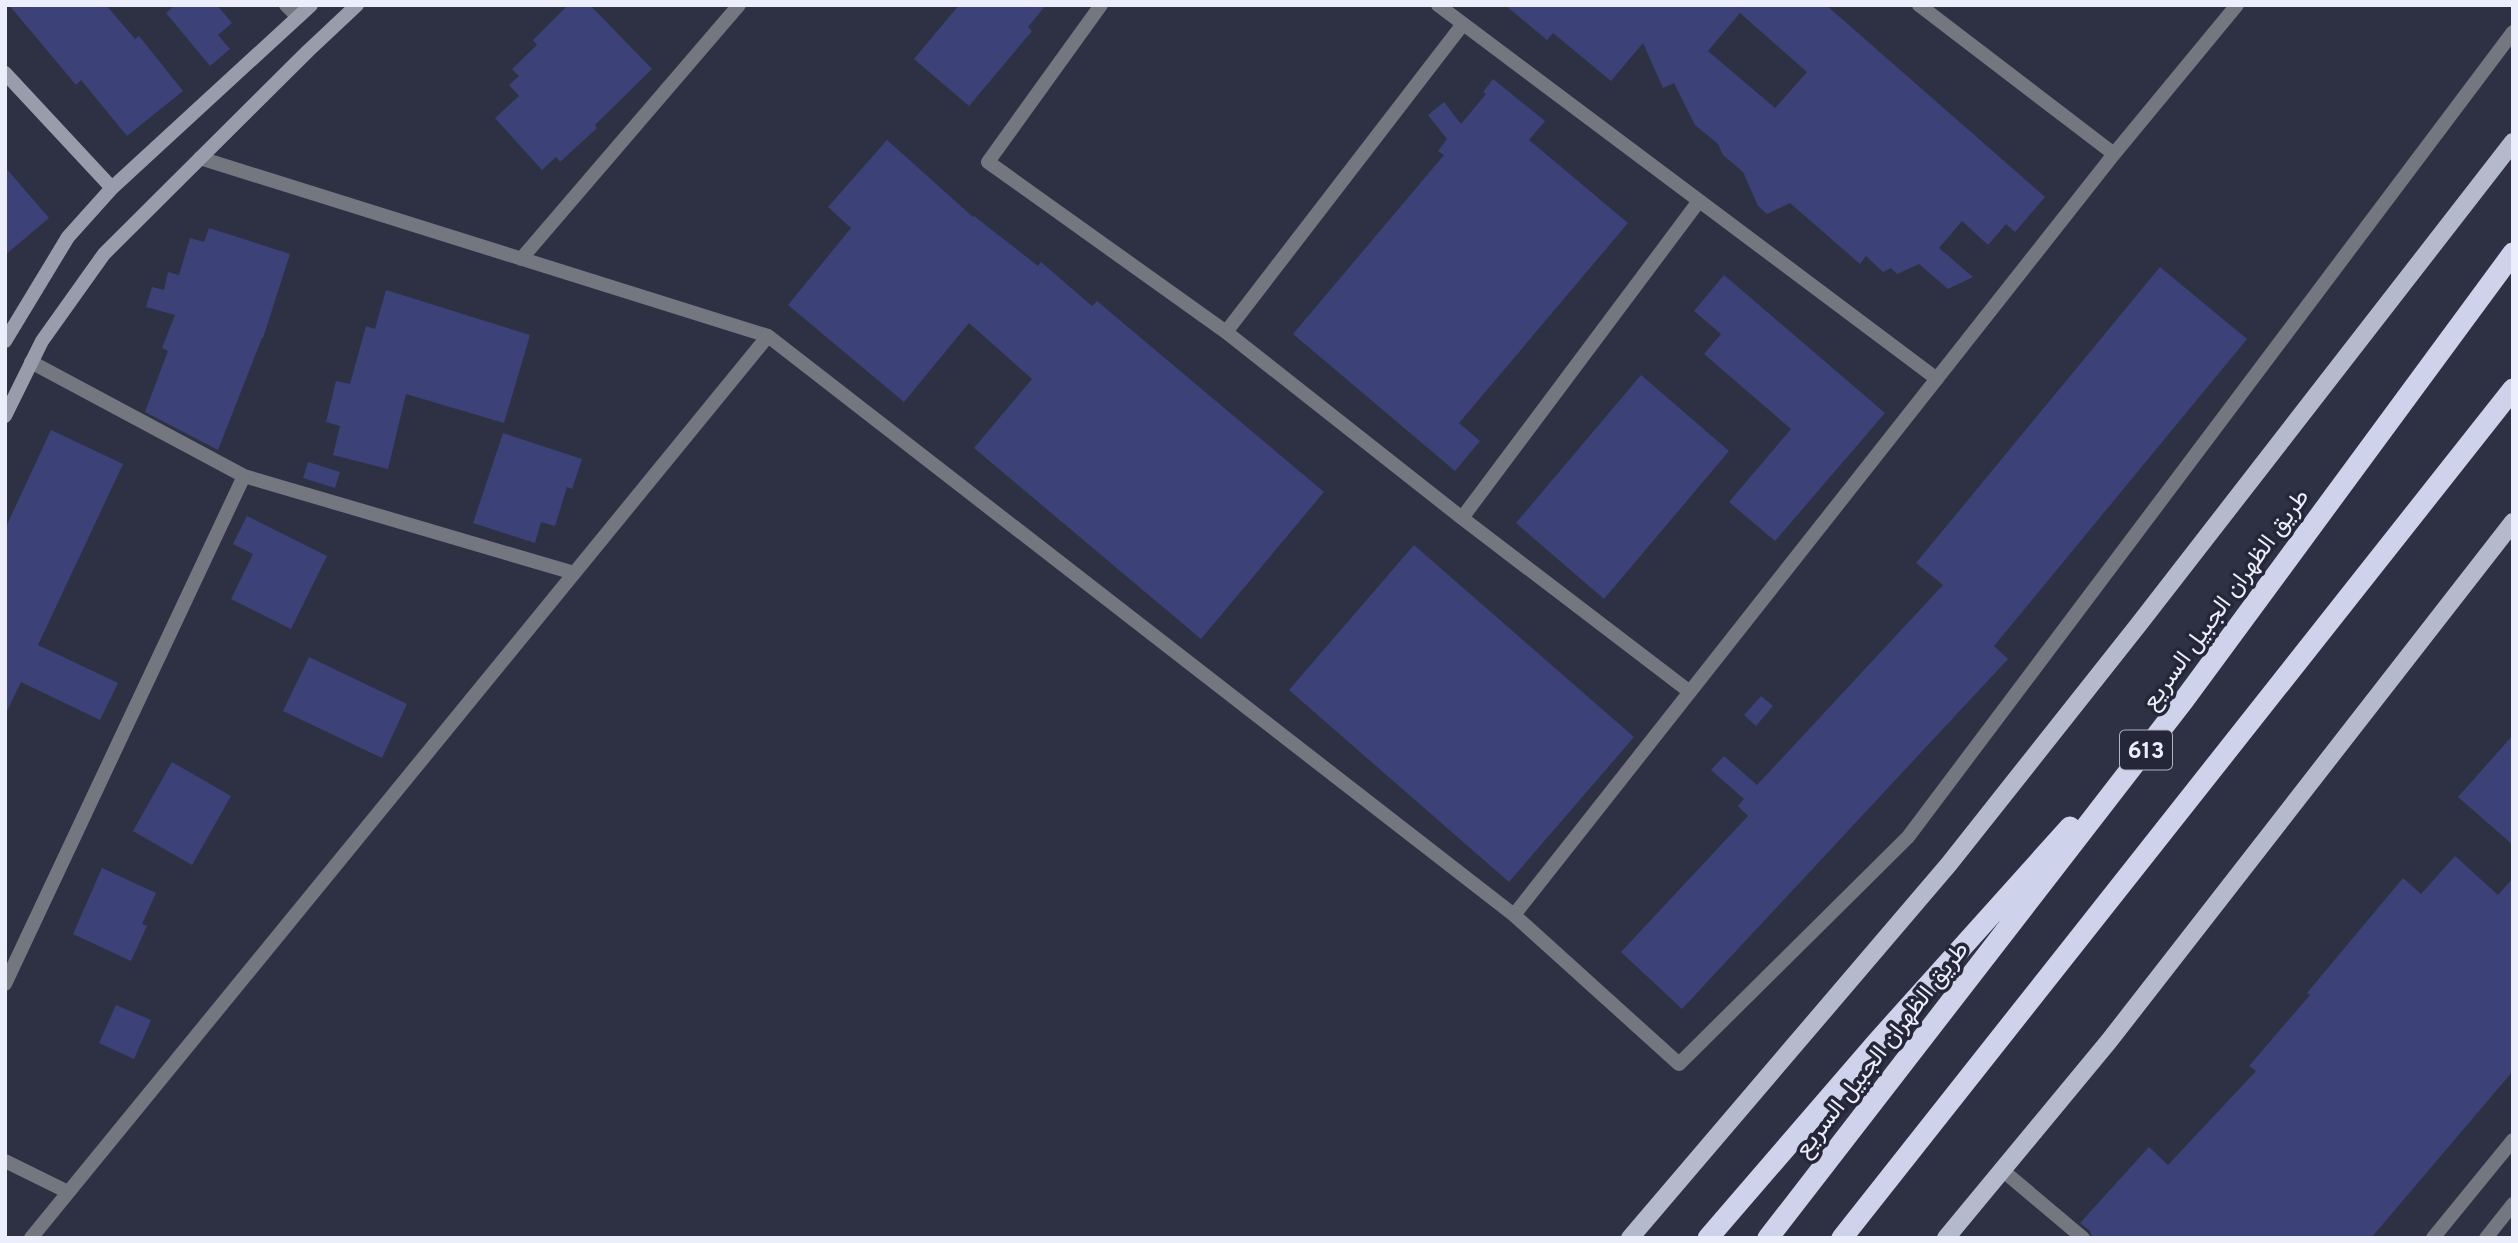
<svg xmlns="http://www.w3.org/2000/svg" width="2518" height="1243" font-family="Overpass,Vazirmatn,sans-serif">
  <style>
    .building { fill: #3c4178; fill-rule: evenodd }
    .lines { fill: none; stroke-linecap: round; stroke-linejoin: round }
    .street { stroke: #747680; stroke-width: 14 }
    .secondary { stroke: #999cab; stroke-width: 14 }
    .primary { stroke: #b5b9cc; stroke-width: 18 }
    .highway { stroke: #ced3eb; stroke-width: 21 }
    .labels { text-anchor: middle; stroke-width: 7; stroke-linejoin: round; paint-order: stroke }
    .shield { fill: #252739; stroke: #b0b2c1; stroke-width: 2 }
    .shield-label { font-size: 23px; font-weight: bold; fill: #eceefb }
    .street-label { font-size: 24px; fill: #eceefb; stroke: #252739 }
  </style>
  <rect width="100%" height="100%" fill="#2e3144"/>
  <path class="building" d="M9,5H106L135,39L139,36L183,91L127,136L81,80L76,85Z
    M175,5H217L232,23L218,35L230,49L210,66L166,13Z
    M568,5H590L652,69L595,125L597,128L560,162L556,157L542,170L495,118L519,96L509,85L519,76L512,69L537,45L533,40Z
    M959,5H1046L1028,27L1032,31L969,106L914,59Z
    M1505,5H1826L2045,197L2015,232L2006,224L1988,245L1962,221L1939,248L1973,277L1948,289L1919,264L1897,274L1891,268L1883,272L1866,256L1860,264L1790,203L1767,214L1758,206L1743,172L1723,155L1718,144L1695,125L1674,83L1663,88L1643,43L1611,81L1553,33L1547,40ZM1740,13L1807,72L1775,108L1708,51Z
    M1493,79L1545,121L1529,140L1628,223L1459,423L1480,441L1455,471L1293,334L1444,155L1438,151L1447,139L1428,115L1444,102L1461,124L1486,94L1483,92Z
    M887,140L973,217L974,216L1038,266L1041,262L1092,306L1097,301L1324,492L1201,639L974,448L1032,379L969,323L904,402L788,305L851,228L828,207Z
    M5,167L49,218L5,255Z
    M209,228L290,254L263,338H262L218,450L145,412L168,351L162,348L175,315L146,307L152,287L164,290L168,272L179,275L190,238L204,242Z
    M2160,267L2247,339L1994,646L2008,659L1682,1009L1621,952L1748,816L1738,806L1744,799L1711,770L1724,756L1757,785L1943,585L1916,563Z
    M1724,275L1885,413L1775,541L1729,502L1791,429L1704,354L1721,334L1694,311Z
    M386,290L530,335L504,423L406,394L388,469L333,455L340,426L326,422L336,381L350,384L366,326L375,329Z
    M1641,375L1729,451L1604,599L1516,523Z
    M51,430L123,464L38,645L118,683L100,720L21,682L5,715V529Z
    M503,433L582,459L572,489L567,487L555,526L541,522L535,543L473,523Z
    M308,462L340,472L335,488L303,478Z
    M247,516L327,556L291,629L231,599L253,554L233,544Z
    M1414,545L1634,737L1509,882L1289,690Z
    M309,657L407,704L382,758L283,711Z
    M1761,696L1773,706L1756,726L1744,715Z
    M2513,735V845L2458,797Z
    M172,762L231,796L192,865L133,831Z
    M2455,856L2498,895L2513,878V1071L2371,1238L2092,1237L2090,1231L2080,1223L2149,1147L2168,1165L2256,1071L2249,1066L2310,995L2307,993L2403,878L2421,894Z
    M102,868L156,893L142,924L147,926L131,961L73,934Z
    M116,1005L151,1020L134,1059L99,1043Z"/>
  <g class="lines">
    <path class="street" d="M286,5L298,17
      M1101,5L988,162L1226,332L1462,518L1690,692
      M1438,5L1937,379
      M1919,5L2114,154
      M200,158L768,336L1514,915L1679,1064L1908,837L2513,32
      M521,259L739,5
      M1226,332L1463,24
      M31,362L244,476
      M1462,518L1699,201
      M1514,915L2114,154L2237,5
      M5,984L244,476L574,573
      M5,1161L68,1192
      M2001,1169L2083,1238
      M31,1238L768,336
      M2433,1238L2513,1140
      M2486,1238L2513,1204"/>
    <path class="secondary" d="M5,73L112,188
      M5,341L68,237L112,188L311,5
      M5,416L42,341L104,254L308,51L357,5"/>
    <path class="primary" d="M1630,1238L1949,864L2139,624L2513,142
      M1946,1238L2109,1041L2513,522"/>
    <path class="highway" d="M1708,1238L1877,1042L2070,827
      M1768,1238L2184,700L2513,253
      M1842,1238L2513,389"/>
  </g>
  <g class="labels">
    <rect class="shield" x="2120" y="730.5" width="52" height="39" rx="5"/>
    <g class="shield-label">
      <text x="2146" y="758">613</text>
    </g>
    <g class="street-label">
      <text transform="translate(2225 599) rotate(-54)" y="8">طريق الظهران الجبيل السريع</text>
      <text transform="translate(1881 1049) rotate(-52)" y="8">طريق الظهران الجبيل السريع</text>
    </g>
  </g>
  <rect width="2518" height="1243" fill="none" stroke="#eceefb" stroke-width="14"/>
</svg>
